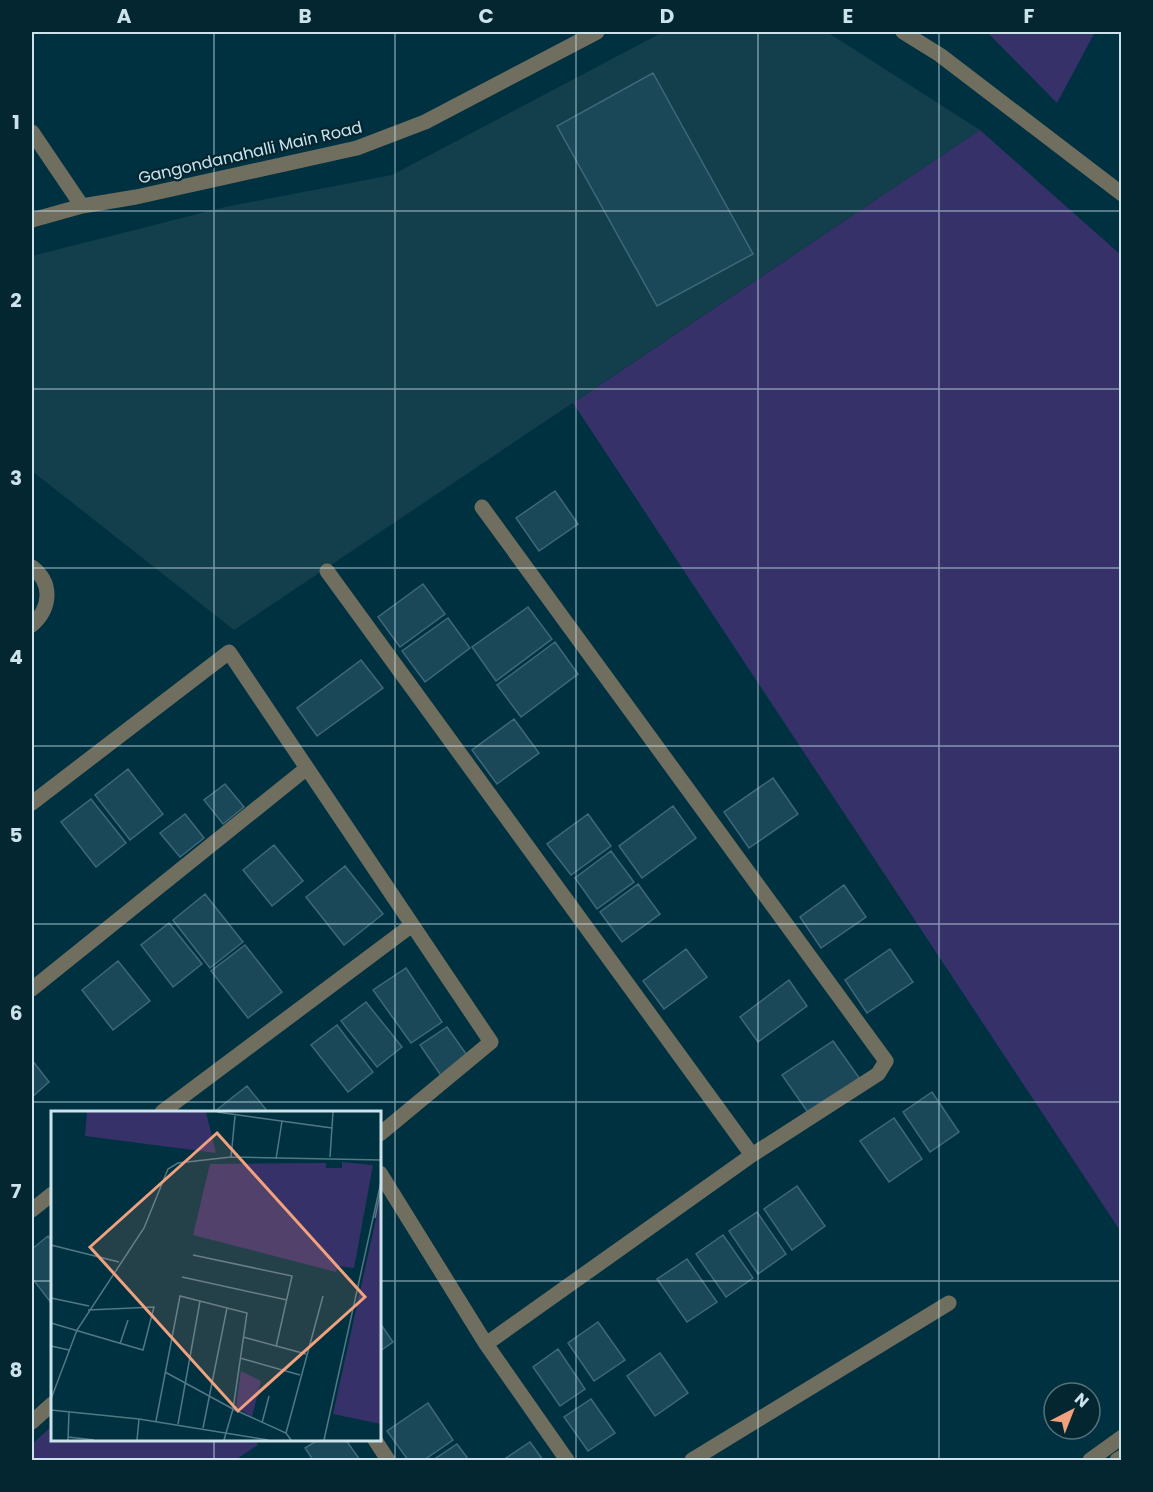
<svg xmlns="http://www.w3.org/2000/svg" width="1153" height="1492" font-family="Poppins,sans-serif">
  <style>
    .built { fill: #133e4c }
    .green { fill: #363168 }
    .building { fill: #1b4858; stroke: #3d697a; stroke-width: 1.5 }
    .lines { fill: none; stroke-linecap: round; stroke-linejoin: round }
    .minor { stroke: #706f5f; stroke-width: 15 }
    .grid { fill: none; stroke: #cce3ec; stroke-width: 1.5; stroke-opacity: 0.55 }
    .labels { text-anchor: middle; stroke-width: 4.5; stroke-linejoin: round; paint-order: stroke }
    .street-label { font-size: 16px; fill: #cce3ec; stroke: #032631 }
    .inset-road { fill: none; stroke: #527885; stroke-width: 1.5 }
    .view { fill: #f1a17d; fill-opacity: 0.15; stroke: #f1a17d; stroke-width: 3 }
    .inset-edge { fill: none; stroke: #cce3ec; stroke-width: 3 }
    .neatline { fill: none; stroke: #cce3ec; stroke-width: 2 }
    .grid-label { font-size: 20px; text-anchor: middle; font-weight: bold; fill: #cce3ec }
  </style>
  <rect width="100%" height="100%" fill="#003140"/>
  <path class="built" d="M663,32H827L980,130L234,630L32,471V256L225,207L392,175Z"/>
  <path class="green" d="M987,32H1095L1057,103Z
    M980,130L1121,255V1232L573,403Z
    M52,1426V1440H255L258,1445L235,1460H32V1444Z"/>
  <path class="building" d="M653,73L753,254L657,306L557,126Z
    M555,491L578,524L539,551L516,518Z
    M423,584L445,614L400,647L378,617Z
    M528,607L552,639L496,681L472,647Z
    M448,618L470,648L425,682L402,651Z
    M555,642L578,674L521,717L497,685Z
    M361,660L383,688L317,736L297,708Z
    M514,719L539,753L497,784L472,750Z
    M128,769L163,814L130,840L95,795Z
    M773,778L798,814L749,848L724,812Z
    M225,784L244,807L223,824L204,800Z
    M91,799L126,843L96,867L61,822Z
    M673,806L696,838L642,878L619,846Z
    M185,814L204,838L180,857L160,833Z
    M588,814L611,846L571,875L547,844Z
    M274,845L303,881L272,906L243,870Z
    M611,851L634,882L597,909L575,878Z
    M345,866L383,914L344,945L306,897Z
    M638,884L660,914L622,942L600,912Z
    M844,885L866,917L821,948L800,917Z
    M205,894L243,942L210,968L173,920Z
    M169,923L202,964L173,987L141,945Z
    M245,945L282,992L248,1018L211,971Z
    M686,949L707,977L664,1009L643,981Z
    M890,949L913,982L867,1013L845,980Z
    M118,961L150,1001L113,1030L82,990Z
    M406,968L442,1022L411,1043L373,990Z
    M789,980L807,1006L758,1042L740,1017Z
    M366,1002L402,1047L377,1067L341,1021Z
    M337,1025L373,1072L348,1092L311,1045Z
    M447,1027L469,1058L442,1077L420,1045Z
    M833,1041L860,1079L809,1114L782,1075Z
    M32,1060L49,1082L32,1097Z
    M247,1086L268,1112H214Z
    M932,1092L959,1132L930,1152L903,1112Z
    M894,1118L922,1159L889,1182L860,1141Z
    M797,1186L825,1226L792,1250L764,1209Z
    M757,1212L786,1254L758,1274L729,1231Z
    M723,1235L753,1278L726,1297L696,1254Z
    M48,1236L52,1241V1304L32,1278V1249Z
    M687,1259L717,1302L687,1322L657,1279Z
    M598,1322L625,1360L594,1381L568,1343Z
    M380,1323L393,1342L380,1351Z
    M558,1349L585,1389L560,1406L533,1367Z
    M660,1353L688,1393L655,1416L627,1376Z
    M591,1399L615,1433L588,1451L564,1417Z
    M428,1403L453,1440L424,1460H408L387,1431Z
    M318,1440H346L360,1460H313L305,1448Z
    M530,1442L543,1460H503Z
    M457,1444L469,1460H433Z"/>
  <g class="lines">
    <path class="minor" d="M903,32L940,55L1122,194
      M32,132L82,206
      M32,220L82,206L136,197L357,148L425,122L597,32
      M482,507L886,1061L878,1074L752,1155L486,1344
      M32,567C53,583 51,608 32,625
      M327,571L752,1155
      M32,803L229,652L491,1042L380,1134
      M32,989L307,768
      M162,1112L412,925
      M380,1173L486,1344L567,1460
      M32,1210L52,1194
      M32,1422L52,1404
      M375,1440L388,1460
      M692,1460L949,1303
      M1090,1460L1122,1437
      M1117,1460L1122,1457"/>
  </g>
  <path class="grid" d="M214,32V1112M395,32V1460M576,32V1460M758,32V1460M939,32V1460M32,211H1122M32,389H1122M32,568H1122M32,746H1122M32,924H1122M32,1102H1122M32,1281H52M380,1281H1122M214,1440V1460"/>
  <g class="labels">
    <g class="street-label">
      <text transform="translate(250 152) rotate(-13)" y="6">Gangondanahalli Main Road</text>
    </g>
  </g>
  <g transform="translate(51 1111)">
    <rect width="330" height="330" fill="#003140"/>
    <path d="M36,1H155L165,42L34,25ZM291,51L322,54L303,157L287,155L285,161L142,124L159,53L275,52V57H291ZM330,85V313L282,303ZM190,260L210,270L201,306L185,296Z" fill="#363168"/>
    <path class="inset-road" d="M166,1L281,17M180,46L184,5M279,46L282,1M225,48L231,10M324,107L330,79M0,134L68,151M142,144L241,165L225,236M131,166L236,189M0,187L38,195M0,212L92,239L103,196L37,199M192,226L255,243M69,233L77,209M0,235L18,239M189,247L249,264M0,288L26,219L93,117L117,58L127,52L180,46L330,49M0,299L88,308L217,329M105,310L129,185L196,202L182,298L114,261M211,312L218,285M127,313L149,190M152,317L176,197M235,322L272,185M17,326L43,329M17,329L18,301M86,329L88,308M173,329L182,298L235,322L240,329M273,329L330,71"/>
    <path class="view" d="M166,22L314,186L187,300L39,136Z"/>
    <rect width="330" height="330" class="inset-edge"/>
  </g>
  <rect width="1153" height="1492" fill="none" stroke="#032631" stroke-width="66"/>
  <g transform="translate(1072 1411) rotate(42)"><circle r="28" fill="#032631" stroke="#53727c" stroke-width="1.5"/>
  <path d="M0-4.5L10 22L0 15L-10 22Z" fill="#f1a17d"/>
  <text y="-9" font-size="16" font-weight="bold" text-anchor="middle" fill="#cce3ec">N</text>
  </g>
  <rect x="33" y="33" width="1087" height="1426" class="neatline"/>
  <g class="grid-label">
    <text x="124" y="23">A</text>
    <text x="305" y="23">B</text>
    <text x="486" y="23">C</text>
    <text x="667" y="23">D</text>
    <text x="848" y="23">E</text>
    <text x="1029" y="23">F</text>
    <text x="16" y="129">1</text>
    <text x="16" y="307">2</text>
    <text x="16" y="485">3</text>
    <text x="16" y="664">4</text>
    <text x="16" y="842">5</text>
    <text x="16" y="1020">6</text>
    <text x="16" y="1198">7</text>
    <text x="16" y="1377">8</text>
  </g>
</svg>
